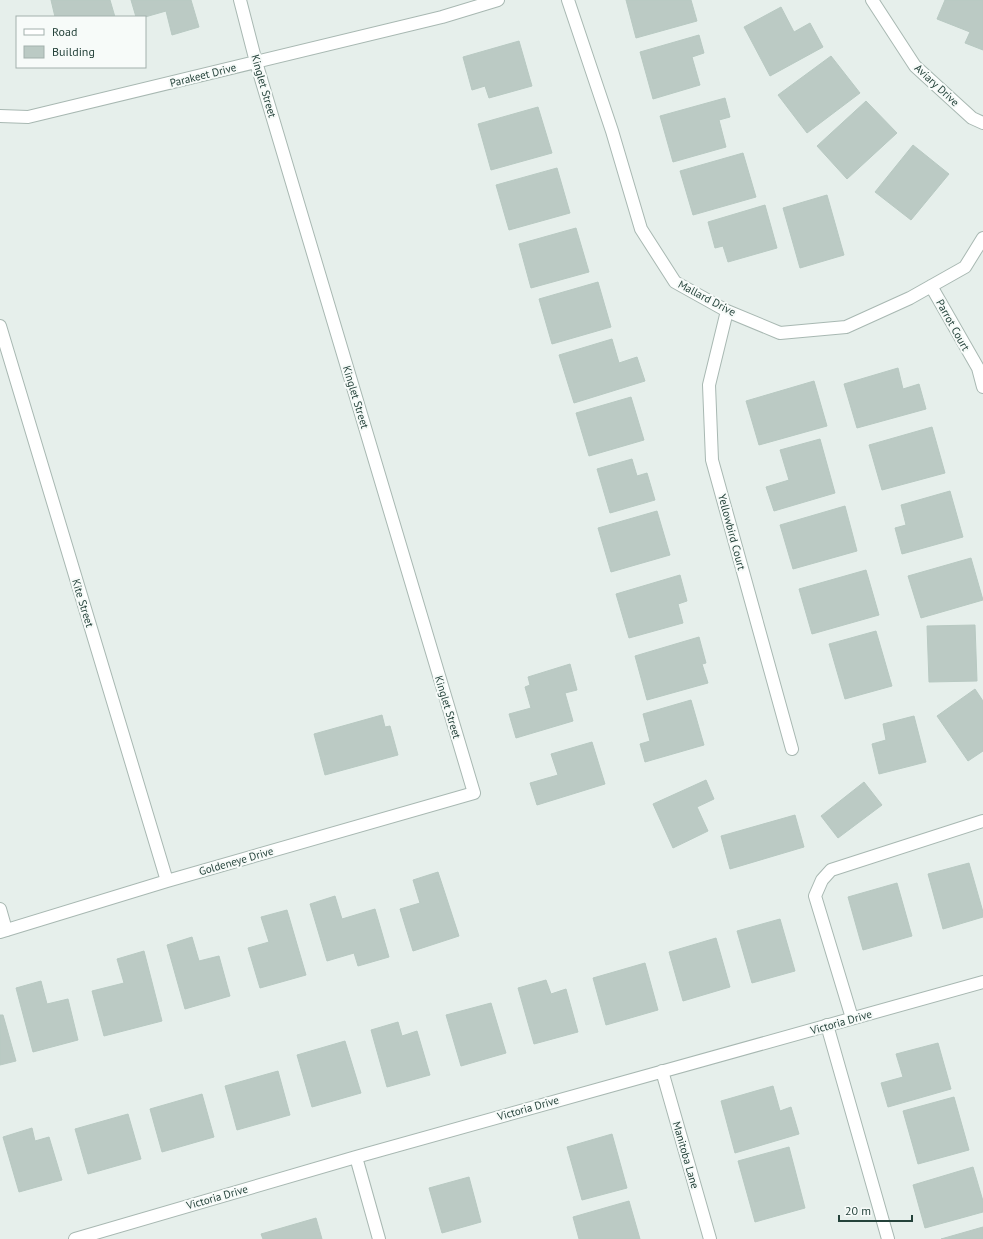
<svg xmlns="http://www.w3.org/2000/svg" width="983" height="1239" font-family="'PT Sans',sans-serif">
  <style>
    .building { fill: #bbcac4; stroke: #b8c9c2 }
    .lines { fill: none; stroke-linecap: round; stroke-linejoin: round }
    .lane-casing { stroke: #a8b8b2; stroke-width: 14 }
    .street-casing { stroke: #a8b8b2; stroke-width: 14 }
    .lane { stroke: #fff; stroke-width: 12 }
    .street { stroke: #fff; stroke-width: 12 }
    .labels { text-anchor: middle; stroke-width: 4; stroke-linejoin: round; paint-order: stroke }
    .street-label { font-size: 11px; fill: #24423a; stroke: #f7fbf9 }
  </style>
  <rect width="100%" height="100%" fill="#e6efeb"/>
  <path class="building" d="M51,0H110L115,17H55Z
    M131,0H191L199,27L172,35L166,11L145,17H136Z
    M626,0H691L697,21L636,38Z
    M945,0H983V50L965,43L970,32L937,19Z
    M781,7L794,32L810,23L823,47L770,76L744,27Z
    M699,35L704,53L692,57L700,85L653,99L640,52Z
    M519,41L532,86L489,98L485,86L472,90L463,57Z
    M831,56L860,93L807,133L778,95Z
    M725,98L730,117L719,120L726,147L673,162L660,116Z
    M866,101L897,133L847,179L817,146Z
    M538,107L552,153L491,170L478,124Z
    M913,145L949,174L911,220L875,192Z
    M743,153L756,197L693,215L680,171Z
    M557,168L570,213L509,230L496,185Z
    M827,195L844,255L800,268L783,208Z
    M765,205L777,248L728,262L723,246L715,248L708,222Z
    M576,228L589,272L531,288L519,244Z
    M598,282L611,327L552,344L539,299Z
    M612,339L619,363L637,357L645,381L574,403L559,355Z
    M898,368L903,389L919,384L926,409L857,428L844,384Z
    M814,381L827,426L759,445L746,401Z
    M631,397L644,440L589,456L576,413Z
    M932,427L945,473L882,490L869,445Z
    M820,439L835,493L774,511L766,487L789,480L780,450Z
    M632,459L637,476L647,473L655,500L610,513L597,469Z
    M950,491L963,537L902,554L895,528L906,525L901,505Z
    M845,506L857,551L793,569L780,525Z
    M657,511L670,555L611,572L598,528Z
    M971,558L983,600L921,618L908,576Z
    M866,570L879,615L812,634L799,589Z
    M680,575L687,601L678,604L683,623L629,638L616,594Z
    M975,625L977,681L929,682L927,626Z
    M876,631L892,686L845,699L829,644Z
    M699,637L706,663L702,664L708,683L647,700L635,656Z
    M570,664L577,690L565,693L573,721L516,738L509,714L531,708L525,687L530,685L528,677Z
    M975,689L983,701V751L968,761L937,716Z
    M691,700L704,745L645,762L640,744L650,741L643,714Z
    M382,715L385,727L390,726L398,755L325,775L314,734Z
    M914,716L926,762L879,774L872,744L886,740L883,724Z
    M592,742L605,784L537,805L530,783L558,775L551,754Z
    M706,780L714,799L697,807L708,831L673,848L653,804Z
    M864,782L882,805L838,838L821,816Z
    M795,815L804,847L730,869L721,836Z
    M969,863L983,912V917L943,929L928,874Z
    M438,872L459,936L413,951L400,909L420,903L413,880Z
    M897,883L912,936L863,950L848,897Z
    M335,896L342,919L375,909L389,957L358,966L354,953L327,961L310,904Z
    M287,910L306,975L260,988L248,948L269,942L261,917Z
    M780,919L795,971L752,983L737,931Z
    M192,937L199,961L219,956L230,996L185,1009L167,945Z
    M716,938L730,987L683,1001L669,952Z
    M144,951L162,1021L104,1036L92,991L124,983L117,959Z
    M645,963L658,1010L606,1025L593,978Z
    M546,980L551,994L566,989L578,1032L534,1044L518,988Z
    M41,981L47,1004L68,999L78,1040L33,1052L16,988Z
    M491,1003L506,1053L461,1066L446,1015Z
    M0,1015H3L16,1061L0,1065Z
    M398,1022L402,1036L417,1031L430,1075L387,1087L371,1030Z
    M345,1041L361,1093L312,1107L297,1055Z
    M938,1043L951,1089L888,1107L881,1083L903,1077L896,1054Z
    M278,1071L290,1115L237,1130L225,1086Z
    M773,1086L780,1111L791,1107L799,1134L735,1153L721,1101Z
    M202,1094L214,1137L162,1152L150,1109Z
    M954,1097L969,1150L918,1164L903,1111Z
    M128,1114L141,1159L88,1174L75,1129Z
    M32,1128L35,1141L49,1137L62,1180L19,1192L3,1137Z
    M612,1134L627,1188L582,1200L567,1147Z
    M789,1147L805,1208L755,1222L738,1161Z
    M973,1167L983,1201V1212L925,1228L913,1185Z
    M469,1177L481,1222L442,1233L429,1188Z
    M629,1201L640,1239H579L573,1217Z
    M316,1218L322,1239H263L261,1234Z
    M983,1227V1239H941Z"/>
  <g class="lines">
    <defs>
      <path id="lane" d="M0,909L6,930
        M852,1018L815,896L822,880L831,870L983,821
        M827,1025L888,1239"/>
      <path id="street" d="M568,0L612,131L641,229L675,282L727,311L780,333L846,327L910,298L965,267L983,238
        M872,0L915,66L972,118L983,123
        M0,116L28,117L442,17L498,0
        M931,286L978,368L983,387
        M727,311L709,385L712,460L792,749
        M0,326L167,881
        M0,932L167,881L474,793L256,62L240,0
        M662,1071L710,1239
        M356,1157L379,1239
        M75,1239L356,1157L983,982"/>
    </defs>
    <use href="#lane" class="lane-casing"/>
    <use href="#street" class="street-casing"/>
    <use href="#lane" class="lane"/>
    <use href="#street" class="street"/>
  </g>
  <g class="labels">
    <g class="street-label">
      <text transform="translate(203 75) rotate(-14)" y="4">Parakeet Drive</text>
      <text transform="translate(937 85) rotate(43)" y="4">Aviary Drive</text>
      <text transform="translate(264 86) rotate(74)" y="4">Kinglet Street</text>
      <text transform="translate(707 298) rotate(28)" y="4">Mallard Drive</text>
      <text transform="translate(953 325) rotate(61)" y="4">Parrot Court</text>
      <text transform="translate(356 397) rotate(73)" y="4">Kinglet Street</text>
      <text transform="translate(732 532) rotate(75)" y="4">Yellowbird Court</text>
      <text transform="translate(83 603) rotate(73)" y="4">Kite Street</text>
      <text transform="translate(448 707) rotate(73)" y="4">Kinglet Street</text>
      <text transform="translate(236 861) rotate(-16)" y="4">Goldeneye Drive</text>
      <text transform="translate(841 1022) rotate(-16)" y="4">Victoria Drive</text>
      <text transform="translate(528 1108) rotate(-16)" y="4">Victoria Drive</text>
      <text transform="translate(686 1155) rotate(74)" y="4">Manitoba Lane</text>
      <text transform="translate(217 1197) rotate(-16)" y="4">Victoria Drive</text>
    </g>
  </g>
  <rect x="16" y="16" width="130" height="52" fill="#f7fbf9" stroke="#a3b1ad"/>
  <rect x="24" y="29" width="20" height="6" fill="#ffffff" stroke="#a3b1ad"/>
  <text x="52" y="36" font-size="12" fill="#24423a">Road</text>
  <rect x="24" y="46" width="20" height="12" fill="#bbcac4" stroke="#a3b1ad"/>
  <text x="52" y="56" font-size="12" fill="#24423a">Building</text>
  <path d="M839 1215v6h73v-6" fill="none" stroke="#24423a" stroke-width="2"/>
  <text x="845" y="1215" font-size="12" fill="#24423a" stroke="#f7fbf9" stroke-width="3" paint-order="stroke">20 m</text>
</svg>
